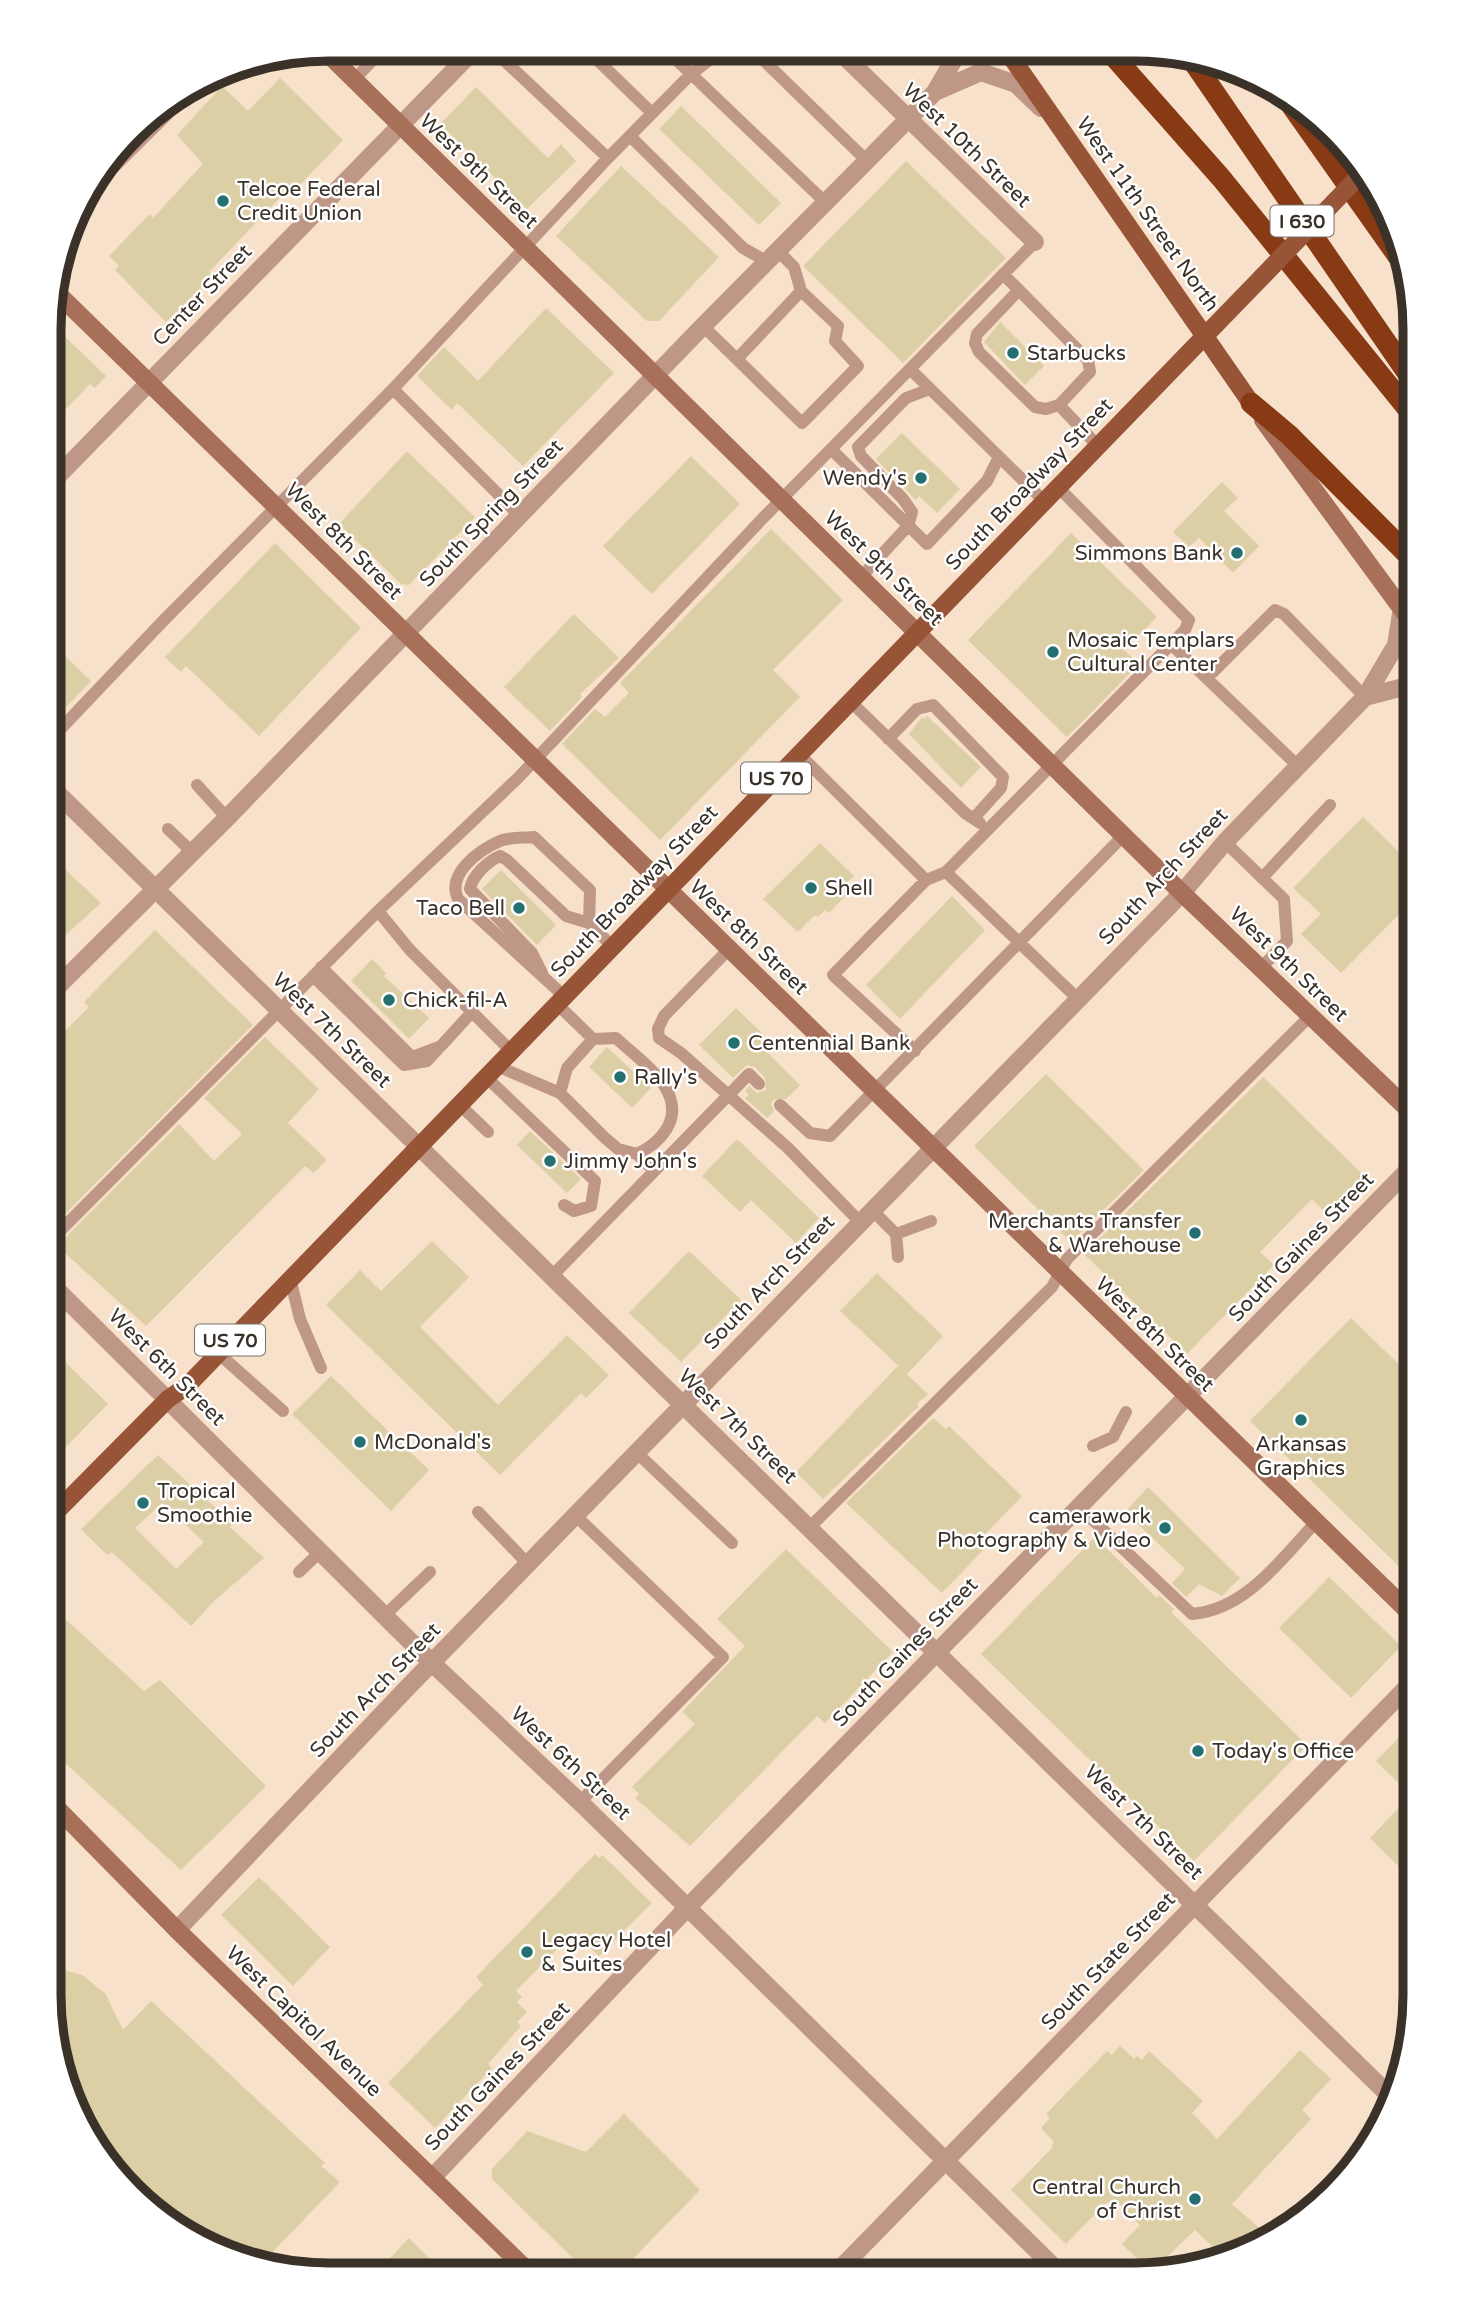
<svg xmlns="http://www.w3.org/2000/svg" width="1464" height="2324" font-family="'Varela Round',sans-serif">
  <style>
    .building { fill: #dccfa5; fill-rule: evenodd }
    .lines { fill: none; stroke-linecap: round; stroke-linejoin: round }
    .service { stroke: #bf9787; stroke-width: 12 }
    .minor { stroke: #bf9787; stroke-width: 18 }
    .tertiary { stroke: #bf9787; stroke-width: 18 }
    .secondary { stroke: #a97059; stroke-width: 18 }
    .primary { stroke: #985437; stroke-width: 18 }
    .motorway { stroke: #883a15; stroke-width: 21 }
    .primary-bridge { stroke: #985437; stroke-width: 18 }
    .poi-dot { fill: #247070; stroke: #fff; stroke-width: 2.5 }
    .labels { text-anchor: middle; stroke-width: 5; stroke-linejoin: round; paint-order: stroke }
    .shield { fill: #fff; stroke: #757069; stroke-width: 2 }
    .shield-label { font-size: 19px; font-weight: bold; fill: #3a3229 }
    .street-label { font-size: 21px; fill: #3a3229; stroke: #fff }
    .poi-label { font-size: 21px; fill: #3a3229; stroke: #fff; text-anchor: start }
    .rim { fill: none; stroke: #3a3229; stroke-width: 9 }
  </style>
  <rect width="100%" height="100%" fill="#f7e1cb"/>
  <path class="building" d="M280,78L343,140L297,188L292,185L209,272L213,276L166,322L115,270L119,266L109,256L150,214L153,218L203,164L177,135L222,86L248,111Z
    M476,87L548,158L561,144L576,161L527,209L440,124Z
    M681,106L781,203L759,225L659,129Z
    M906,161L1006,258L903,363L803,266Z
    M621,166L719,257L659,321H647L556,236Z
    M546,308L614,373L523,466L457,403L452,410L417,376L444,347L478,381Z
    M1000,322L1044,366L1025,385L984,342Z
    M60,332L106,376L95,388L90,384L51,425V341Z
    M902,433L960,489L937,513L919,496L916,500L876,459Z
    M407,451L475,517L409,585L401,584L339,524Z
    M691,456L740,504L652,594L603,546Z
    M1222,482L1238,498L1224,511L1259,546L1233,573L1199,538L1189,547L1173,532Z
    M771,529L843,600L773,670L800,697L660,840L562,744L595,709L605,717L629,693L620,683Z
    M1071,533L1157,617L1124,650L1139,664L1067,737L968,640Z
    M275,543L361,628L259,736L186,666L181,672L165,657Z
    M574,614L619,658L580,694L582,697L550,731L504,687Z
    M51,642L91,681L51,723Z
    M927,716L981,767L961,788L909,734L922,717L924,719Z
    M1363,817L1415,868V898L1341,973L1301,934L1321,914L1293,888Z
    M820,843L854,876L844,885L851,890L829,913L825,910L818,917L815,915L798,932L763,899Z
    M51,856L101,903L50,949Z
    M501,870L556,925L537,945L482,889Z
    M952,896L985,930L900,1019L866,985Z
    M155,930L253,1025L50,1229V1046L89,1007L84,1002Z
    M372,959L386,973L384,976L429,1018L409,1039L351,981Z
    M736,1008L769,1040L762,1047L800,1085L786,1099H774L771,1104L774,1111L767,1118L745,1098L749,1095L745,1091L749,1086L757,1093L766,1090L765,1078L755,1067L747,1065L733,1078L699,1045Z
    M265,1037L319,1089L288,1123L327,1160L313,1173L305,1166L146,1326L57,1246L179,1124L214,1161L242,1134L204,1098Z
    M607,1047L651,1088L632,1108L589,1067Z
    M1046,1074L1144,1170L1071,1242L974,1146Z
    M1263,1077L1363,1175L1326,1213L1312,1199L1260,1252L1274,1265L1187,1354L1084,1254Z
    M530,1131L581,1179L567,1193L517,1145Z
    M737,1139L819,1218L796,1243L751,1200L740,1212L702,1176Z
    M432,1241L469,1277L420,1327L498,1405L567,1335L609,1375L586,1398L581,1393L500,1475L326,1305L360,1270L381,1291Z
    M689,1251L741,1300L681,1362L629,1313Z
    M877,1273L943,1336L907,1374L840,1311Z
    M1351,1318L1415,1380V1582L1250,1421Z
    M50,1347L108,1404L50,1463Z
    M898,1366L928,1394L917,1404L919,1406L823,1499L796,1472Z
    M331,1376L429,1470L391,1511L292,1414Z
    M933,1418L946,1429L949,1426L1022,1496L978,1542L985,1548L942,1593L846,1503Z
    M158,1455L233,1524L230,1527L264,1558L214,1601L191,1626L112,1552L107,1555L81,1529ZM162,1503L204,1542L176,1569L135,1528Z
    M1148,1487L1240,1578L1222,1596L1199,1584L1186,1597L1172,1583L1185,1569L1125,1512Z
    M1095,1537L1157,1598L1159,1595L1174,1609L1171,1612L1307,1745L1194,1861L981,1654Z
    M786,1549L893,1652L825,1723L817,1716L690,1846L635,1798L639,1794L632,1787L695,1724L682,1712L745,1646L717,1619Z
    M1329,1577L1401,1646L1351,1698L1279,1628Z
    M50,1605L144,1691L160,1680L266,1786L181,1870L62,1760L59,1763L49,1753Z
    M1414,1722V1881L1370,1838L1411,1795L1376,1761Z
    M595,1854L599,1858L602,1855L652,1903L599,1956L574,1932L516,1991L522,1997L517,2002L527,2012L517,2022L521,2026L488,2064L492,2068L435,2128L388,2083L483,1985L476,1977Z
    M259,1877L330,1947L293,1986L221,1915Z
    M49,1966L82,1975L105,1993L123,2030L151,2001L325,2163L321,2166L340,2182L261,2264L223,2254L159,2217L107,2165L70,2101L49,1994Z
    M1120,2046L1134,2059L1137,2056L1142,2060L1149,2051L1203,2101L1192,2113L1217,2139L1300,2050L1331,2079L1302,2110L1311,2119L1232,2204L1270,2237L1241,2254L1224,2257L1195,2230L1151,2272L1122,2244L1140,2225L1114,2199L1110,2204L1107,2202L1066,2244L1011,2190L1053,2147L1051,2145L1054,2142L1041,2128L1050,2118L1046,2114L1107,2051L1112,2055Z
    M624,2114L700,2190L618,2274L588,2273L492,2179V2169L527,2131L586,2152Z
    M409,2238L444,2273H376Z"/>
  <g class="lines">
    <path class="service" d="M492,49L608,158
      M587,50L652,113
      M666,50L826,203
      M753,50L866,160
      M354,80L383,49
      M630,136L743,248L766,261
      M84,197L194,88
      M76,213L79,204
      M1003,274L1088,360L1090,372L1059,405L1098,446
      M1019,290L977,334L975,343L979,352L1035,407L1046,409L1059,405
      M703,326L802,423L858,366L835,341L838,326L801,291L794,267L777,250
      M737,359L801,291
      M910,369L1044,501
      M393,389L520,516
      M831,449L927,544L987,481L999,457
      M861,577L908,526L912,512L903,499L861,456L858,447L906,398L930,389
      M1171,644L1298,766
      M1207,678L1275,610L1284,614L1365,697
      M850,701L965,813L980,823
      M51,739L164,620L393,389L608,158L690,75L722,50
      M888,739L917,709L933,705L1003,777L1001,788L974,818
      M799,754L926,880L833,975L915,1051
      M197,785L227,818
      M168,829L192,852
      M1225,842L1284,899L1287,941L1261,968
      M946,872L1078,999
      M1262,878L1330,805
      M926,880L946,872L1185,630L1189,620L1058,487
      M378,911L410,950L511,1051
      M729,949L664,1016L658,1029L659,1038L681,1053L788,1148L860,1222
      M321,967L412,1057L441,1046L472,1012
      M542,973L532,953L470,889C472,876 488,861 500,856L507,860L566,916L589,923
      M313,976L404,1065L427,1061L438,1049
      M564,996L458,899C446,874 479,850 500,841C509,837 524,838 534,837L590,890L589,923L612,946
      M557,1004L593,1039
      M497,1066L560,1093L604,1137L618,1149L637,1154L654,1171
      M486,1077L595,1181L591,1206L574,1211L564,1205
      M560,1093L567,1068L593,1039L616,1038C639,1060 690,1092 666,1130C659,1141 650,1148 637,1154
      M459,1104L488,1132
      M780,1105L810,1133L830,1136L1124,835
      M872,1210L896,1234L898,1257
      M896,1234L931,1221
      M50,1241L378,911L518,778L763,518L1035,242
      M552,1276L749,1074L759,1084
      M290,1278L300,1319L321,1368
      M218,1353L283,1411
      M1093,1446L1113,1437L1126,1412
      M636,1452L732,1543
      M1079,1507L1192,1614C1245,1610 1281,1560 1315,1523
      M478,1512L528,1564
      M575,1515L723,1657L580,1802
      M809,1528L1052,1287L1067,1259L1310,1016
      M299,1572L320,1552
      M384,1616L430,1572"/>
    <path class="minor" d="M838,50L1035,242
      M935,92L959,51
      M1365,697L1415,684
      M1182,893L1225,842L1365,697L1396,645L1402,608
      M50,994L227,818L703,326L926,101L935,92L981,72L1016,84L1041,108"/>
    <path class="tertiary" d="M51,483L475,49
      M51,787L1393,2099
      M50,1283L432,1663L585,1807L1062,2275
      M177,1930L407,1688L1182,893
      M432,2178L688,1907L1415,1163
      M835,2274L1414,1680"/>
    <path class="secondary" d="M324,50L1182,893L1415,1116
      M53,289L1415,1618
      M1263,420L1415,627
      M49,1800L177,1930L530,2273"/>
    <path class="primary" d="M1007,51L1251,403
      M50,1518L168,1399L187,1386L1262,277"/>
    <path class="motorway" d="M1109,51L1222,179L1415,418
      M1190,57L1415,384
      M1284,95L1402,262
      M1251,403L1289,435L1415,562"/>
    <path class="primary-bridge" d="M1262,277L1364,171"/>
  </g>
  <g class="poi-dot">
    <circle cx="223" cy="201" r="7"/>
    <circle cx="1013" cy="353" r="7"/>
    <circle cx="921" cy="478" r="7"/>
    <circle cx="1237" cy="553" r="7"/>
    <circle cx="1053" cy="652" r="7"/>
    <circle cx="811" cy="888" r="7"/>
    <circle cx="519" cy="908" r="7"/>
    <circle cx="389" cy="1000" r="7"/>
    <circle cx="734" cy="1043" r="7"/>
    <circle cx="620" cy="1077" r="7"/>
    <circle cx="550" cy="1161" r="7"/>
    <circle cx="1195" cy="1233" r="7"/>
    <circle cx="1301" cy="1420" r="7"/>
    <circle cx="360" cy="1442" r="7"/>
    <circle cx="143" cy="1503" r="7"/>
    <circle cx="1165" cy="1528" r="7"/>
    <circle cx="1198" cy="1751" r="7"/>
    <circle cx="527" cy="1952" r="7"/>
    <circle cx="1195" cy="2199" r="7"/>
  </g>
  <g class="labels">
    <g class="shield">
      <rect x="1270.5" y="205.5" width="63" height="31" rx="5"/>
      <rect x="741" y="762.5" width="70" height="31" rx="5"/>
      <rect x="195" y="1324.5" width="70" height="31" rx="5"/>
    </g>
    <g class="shield-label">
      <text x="1302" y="228">I 630</text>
      <text x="776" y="785">US 70</text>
      <text x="230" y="1347">US 70</text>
    </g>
    <g class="street-label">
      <text transform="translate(967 145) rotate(44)" y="7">West 10th Street</text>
      <text transform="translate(479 171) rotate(44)" y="7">West 9th Street</text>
      <text transform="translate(1148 214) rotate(55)" y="7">West 11th Street North</text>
      <text transform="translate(202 295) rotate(-46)" y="7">Center Street</text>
      <text transform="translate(1029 484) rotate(-46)" y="7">South Broadway Street</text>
      <text transform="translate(491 513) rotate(-46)" y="7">South Spring Street</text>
      <text transform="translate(344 541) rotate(45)" y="7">West 8th Street</text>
      <text transform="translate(884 568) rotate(44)" y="7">West 9th Street</text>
      <text transform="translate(1163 876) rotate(-47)" y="7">South Arch Street</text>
      <text transform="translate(634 891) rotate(-46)" y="7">South Broadway Street</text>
      <text transform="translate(749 937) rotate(44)" y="7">West 8th Street</text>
      <text transform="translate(1289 964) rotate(44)" y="7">West 9th Street</text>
      <text transform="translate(332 1030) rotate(44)" y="7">West 7th Street</text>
      <text transform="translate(1301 1247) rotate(-46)" y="7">South Gaines Street</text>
      <text transform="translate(769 1282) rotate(-46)" y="7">South Arch Street</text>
      <text transform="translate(1155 1334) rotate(44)" y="7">West 8th Street</text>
      <text transform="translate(167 1367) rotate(45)" y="7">West 6th Street</text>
      <text transform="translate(738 1426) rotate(44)" y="7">West 7th Street</text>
      <text transform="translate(905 1652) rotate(-46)" y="7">South Gaines Street</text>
      <text transform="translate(375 1690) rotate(-46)" y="7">South Arch Street</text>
      <text transform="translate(571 1763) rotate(43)" y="7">West 6th Street</text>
      <text transform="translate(1144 1822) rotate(44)" y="7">West 7th Street</text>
      <text transform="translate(1108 1961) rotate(-46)" y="7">South State Street</text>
      <text transform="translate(304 2021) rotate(44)" y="7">West Capitol Avenue</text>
      <text transform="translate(497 2076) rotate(-46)" y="7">South Gaines Street</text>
    </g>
    <g class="poi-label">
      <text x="237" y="196">Telcoe Federal<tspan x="237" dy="24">Credit Union</tspan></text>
      <text x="1027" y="360">Starbucks</text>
      <text x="907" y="485" text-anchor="end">Wendy's</text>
      <text x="1223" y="560" text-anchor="end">Simmons Bank</text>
      <text x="1067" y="647">Mosaic Templars<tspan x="1067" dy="24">Cultural Center</tspan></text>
      <text x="825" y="895">Shell</text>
      <text x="505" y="915" text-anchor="end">Taco Bell</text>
      <text x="403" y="1007">Chick-fil-A</text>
      <text x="748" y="1050">Centennial Bank</text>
      <text x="634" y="1084">Rally's</text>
      <text x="564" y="1168">Jimmy John's</text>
      <text x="1181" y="1228" text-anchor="end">Merchants Transfer<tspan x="1181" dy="24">&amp; Warehouse</tspan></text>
      <text x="374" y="1449">McDonald's</text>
      <text x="1301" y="1451" text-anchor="middle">Arkansas<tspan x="1301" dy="24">Graphics</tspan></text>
      <text x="157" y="1498">Tropical<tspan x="157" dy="24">Smoothie</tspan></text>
      <text x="1151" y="1523" text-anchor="end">camerawork<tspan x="1151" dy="24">Photography &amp; Video</tspan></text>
      <text x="1212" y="1758">Today's Office</text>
      <text x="541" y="1947">Legacy Hotel<tspan x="541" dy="24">&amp; Suites</tspan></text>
      <text x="1181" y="2194" text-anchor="end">Central Church<tspan x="1181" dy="24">of Christ</tspan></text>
    </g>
  </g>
  <path d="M0 0H1464V2324H0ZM329 61H1135A268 268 0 0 1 1403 329V1995A268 268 0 0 1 1135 2263H329A268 268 0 0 1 61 1995V329A268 268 0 0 1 329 61Z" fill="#fff" fill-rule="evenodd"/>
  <path class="rim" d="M329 61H1135A268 268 0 0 1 1403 329V1995A268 268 0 0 1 1135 2263H329A268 268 0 0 1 61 1995V329A268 268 0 0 1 329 61Z"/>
</svg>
